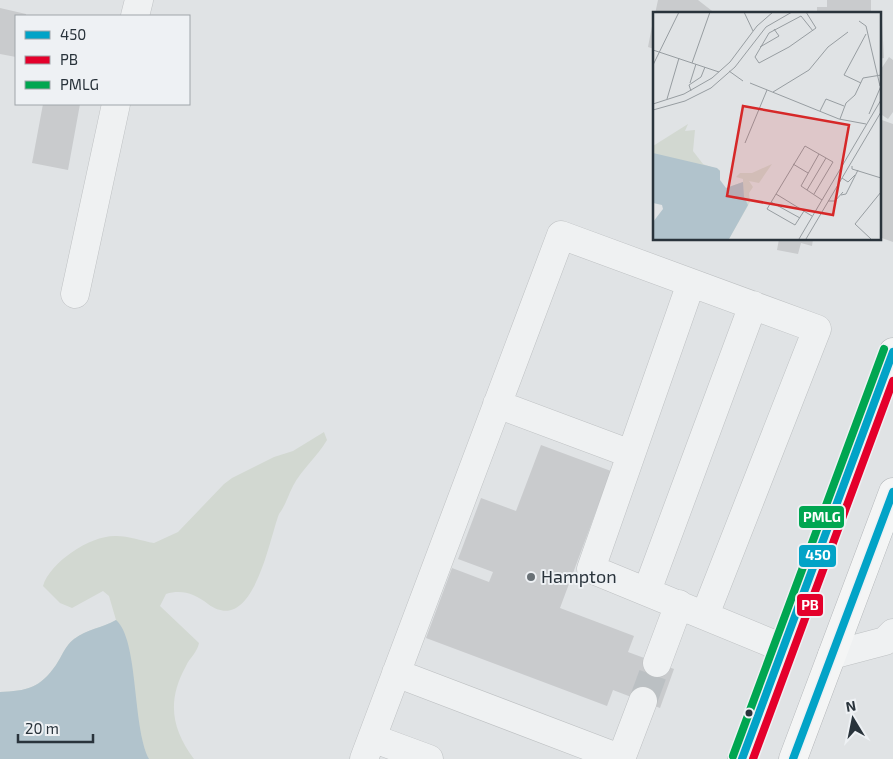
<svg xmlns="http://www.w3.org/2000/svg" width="893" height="759" font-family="'Exo 2',sans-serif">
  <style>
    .green { fill: #d2d8d1 }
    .water { fill: #b1c3cc }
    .building { fill: #c9cbcd }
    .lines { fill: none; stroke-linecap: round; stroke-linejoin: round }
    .minor-tunnel { stroke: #bbc0c3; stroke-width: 28; stroke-dasharray: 28 14; stroke-linecap: butt }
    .minor-casing { stroke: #bec1c3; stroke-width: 29 }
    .highway-casing { stroke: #b3b6b9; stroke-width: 29 }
    .minor { stroke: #eff1f2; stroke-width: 28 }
    .highway { stroke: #f4f5f5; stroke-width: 28 }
    .bus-1-casing { stroke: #eef1f4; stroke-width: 11 }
    .bus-2-casing { stroke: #eef1f4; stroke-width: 11 }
    .bus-3-casing { stroke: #eef1f4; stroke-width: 11 }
    .bus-1 { stroke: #02a3c7; stroke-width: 8 }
    .bus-2 { stroke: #e4002b; stroke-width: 8 }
    .bus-3 { stroke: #00a651; stroke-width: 8 }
    .poi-dot { fill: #697176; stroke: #eef1f4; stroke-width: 2 }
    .bus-dot { fill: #29333b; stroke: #eef1f4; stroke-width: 2 }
    .labels { text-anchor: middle; stroke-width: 4; stroke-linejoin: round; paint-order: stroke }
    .poi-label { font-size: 18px; fill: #29333b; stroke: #eef1f4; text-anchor: start }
    .inset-road { fill: none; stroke: #979da1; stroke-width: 1 }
    .view { fill: #d62828; fill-opacity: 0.15; stroke: #d62828; stroke-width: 2.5 }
    .inset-edge { fill: none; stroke: #29333b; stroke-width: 2.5 }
    .line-badge { stroke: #eef1f4; stroke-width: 2 }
    .badge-label { font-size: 14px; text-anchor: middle; font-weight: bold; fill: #fff }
  </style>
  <rect width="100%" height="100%" fill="#e0e3e5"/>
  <path class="green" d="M324,432L327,440C317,457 302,469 293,486C288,495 286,505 279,514C269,540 253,637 208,604C195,594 182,589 166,594L160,606L199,643C197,653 190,657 186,666C167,700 171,728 194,759H22L0,692C27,691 40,688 56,665C62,656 65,646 74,639C87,629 102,628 116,620L109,596L103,591L72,608L60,603L43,586C50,562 91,535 116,536C129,536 142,541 154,543L178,532L224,484L232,478L274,457L293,451Z"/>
  <path class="water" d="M116,620C139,640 132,726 149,759H0V692C27,691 40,688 56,665C62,656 65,646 74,639C87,629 102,628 116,620Z"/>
  <path class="building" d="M658,0H698L716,14H655Z
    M827,0H871V14H817V7H827Z
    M0,8L26,14V16H16V57L0,54Z
    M653,21H654V49L648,47Z
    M879,22H882L884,58L879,59Z
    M889,57L893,60V112L888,119L879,113V72Z
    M43,104H80L68,170L32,163Z
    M879,119L893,124V242L879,237Z
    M779,239H813L812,246L801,243L798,254L777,250Z
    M541,445L611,471L560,608L634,636L628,652L674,669L660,708L613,690L607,706L426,638L452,568L489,582L493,572L458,559L481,498L516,511Z"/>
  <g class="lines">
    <path class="minor-tunnel" d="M643,701L657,663"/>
    <defs>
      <path id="minor" d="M135,16L139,0
        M691,283L591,569L783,648
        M75,294L116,104
        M497,404L631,454
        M647,591L753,305
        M832,655L885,641L893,633
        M657,663L679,604
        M396,673L622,759
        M372,738L429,759
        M364,759L561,235L817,329L705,615
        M621,759L643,701"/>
      <path id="highway" d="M742,759L893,352
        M793,759L893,492"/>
    </defs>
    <use href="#minor" class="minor-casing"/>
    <use href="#highway" class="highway-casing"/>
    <use href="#minor" class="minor"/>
    <use href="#highway" class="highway"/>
    <defs>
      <path id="bus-1" d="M742,759L893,352
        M793,759L893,492"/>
      <path id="bus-2" d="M753,759L893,381"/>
      <path id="bus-3" d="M733,756L884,349"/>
    </defs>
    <use href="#bus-1" class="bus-1-casing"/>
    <use href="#bus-2" class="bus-2-casing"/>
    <use href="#bus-3" class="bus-3-casing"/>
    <use href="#bus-1" class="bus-1"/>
    <use href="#bus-2" class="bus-2"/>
    <use href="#bus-3" class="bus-3"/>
  </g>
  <circle class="poi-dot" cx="531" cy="577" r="5"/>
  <circle class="bus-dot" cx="749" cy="713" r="4.5"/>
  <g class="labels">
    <g class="poi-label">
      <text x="541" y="583">Hampton</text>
    </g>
  </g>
  <g transform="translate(653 12)">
    <rect width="228" height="228" fill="#e0e3e5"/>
    <path d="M35,112L32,119L42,118L40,139L50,152L67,158V168L0,150V134ZM119,152L106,171L96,169L100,175L96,181L97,190L76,227H65L73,176L90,170V167L83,165L87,161H99Z" fill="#d2d8d1"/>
    <path d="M0,141L64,156L67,159V168L73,176L90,170L91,185L95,193L76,227H0V210L10,197L9,193L0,191Z" fill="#b1c3cc"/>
    <path class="inset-road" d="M91,0L100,19M153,0L163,16L136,35L106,51L102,45L116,21L148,4L160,19M206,9L213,14L227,74M107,35L126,24L121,17M0,38L66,60M39,51L57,0M0,53L26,0M76,59L90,69M37,71L43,52M97,71L186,107L213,112M208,71L191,63L213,22M38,79L36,73L48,65L52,55M120,80L156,58L175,35L195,20M14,87L26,46M0,92L31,82L59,66L77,50L104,14L120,0M0,98L32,89L58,76L82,55L113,15L139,0M167,99L173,87L191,94M216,102L228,74M187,107L193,91L202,83L210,66L228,63M92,131L114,78M166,142L148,174L169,188M140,152L155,161M199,154V157L228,166M189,166L195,170L202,163M154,178L173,146M123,182L159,204M188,183L193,182L205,158M175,189H182L190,180M118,190L147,206M151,199L142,213L114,197L152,134L180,150L161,182M146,227L228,88M153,227L228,100M218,227L202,212L228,180"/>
    <path class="view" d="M90,94L196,113L180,203L74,184Z"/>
    <rect width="228" height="228" class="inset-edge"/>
  </g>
  <g class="line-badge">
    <rect x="798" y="505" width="47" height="24" rx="5" fill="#00a651"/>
    <rect x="798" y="544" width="39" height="24" rx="5" fill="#02a3c7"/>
    <rect x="796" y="593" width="28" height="24" rx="5" fill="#e4002b"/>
  </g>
  <g class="badge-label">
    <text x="822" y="522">PMLG</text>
    <text x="818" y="560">450</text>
    <text x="810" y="610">PB</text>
  </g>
  <rect x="15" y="15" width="175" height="90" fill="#eef1f4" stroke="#9fa5aa"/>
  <rect x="25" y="31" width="25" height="8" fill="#02a3c7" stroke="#9fa5aa"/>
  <text x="60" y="40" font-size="15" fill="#29333b">450</text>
  <rect x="25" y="56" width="25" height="8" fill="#e4002b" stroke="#9fa5aa"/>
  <text x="60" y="65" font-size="15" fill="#29333b">PB</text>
  <rect x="25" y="81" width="25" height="8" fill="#00a651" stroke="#9fa5aa"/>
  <text x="60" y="90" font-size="15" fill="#29333b">PMLG</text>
  <g transform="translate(853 719) rotate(350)" stroke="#eef1f4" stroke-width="4" paint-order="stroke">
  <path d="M0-4L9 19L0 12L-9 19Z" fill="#29333b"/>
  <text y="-8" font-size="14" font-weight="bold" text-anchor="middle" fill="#29333b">N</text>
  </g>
  <path d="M18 734v8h75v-8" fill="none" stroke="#29333b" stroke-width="2.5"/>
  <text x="25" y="734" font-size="15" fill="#29333b" stroke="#eef1f4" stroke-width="4" paint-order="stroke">20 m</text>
</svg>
